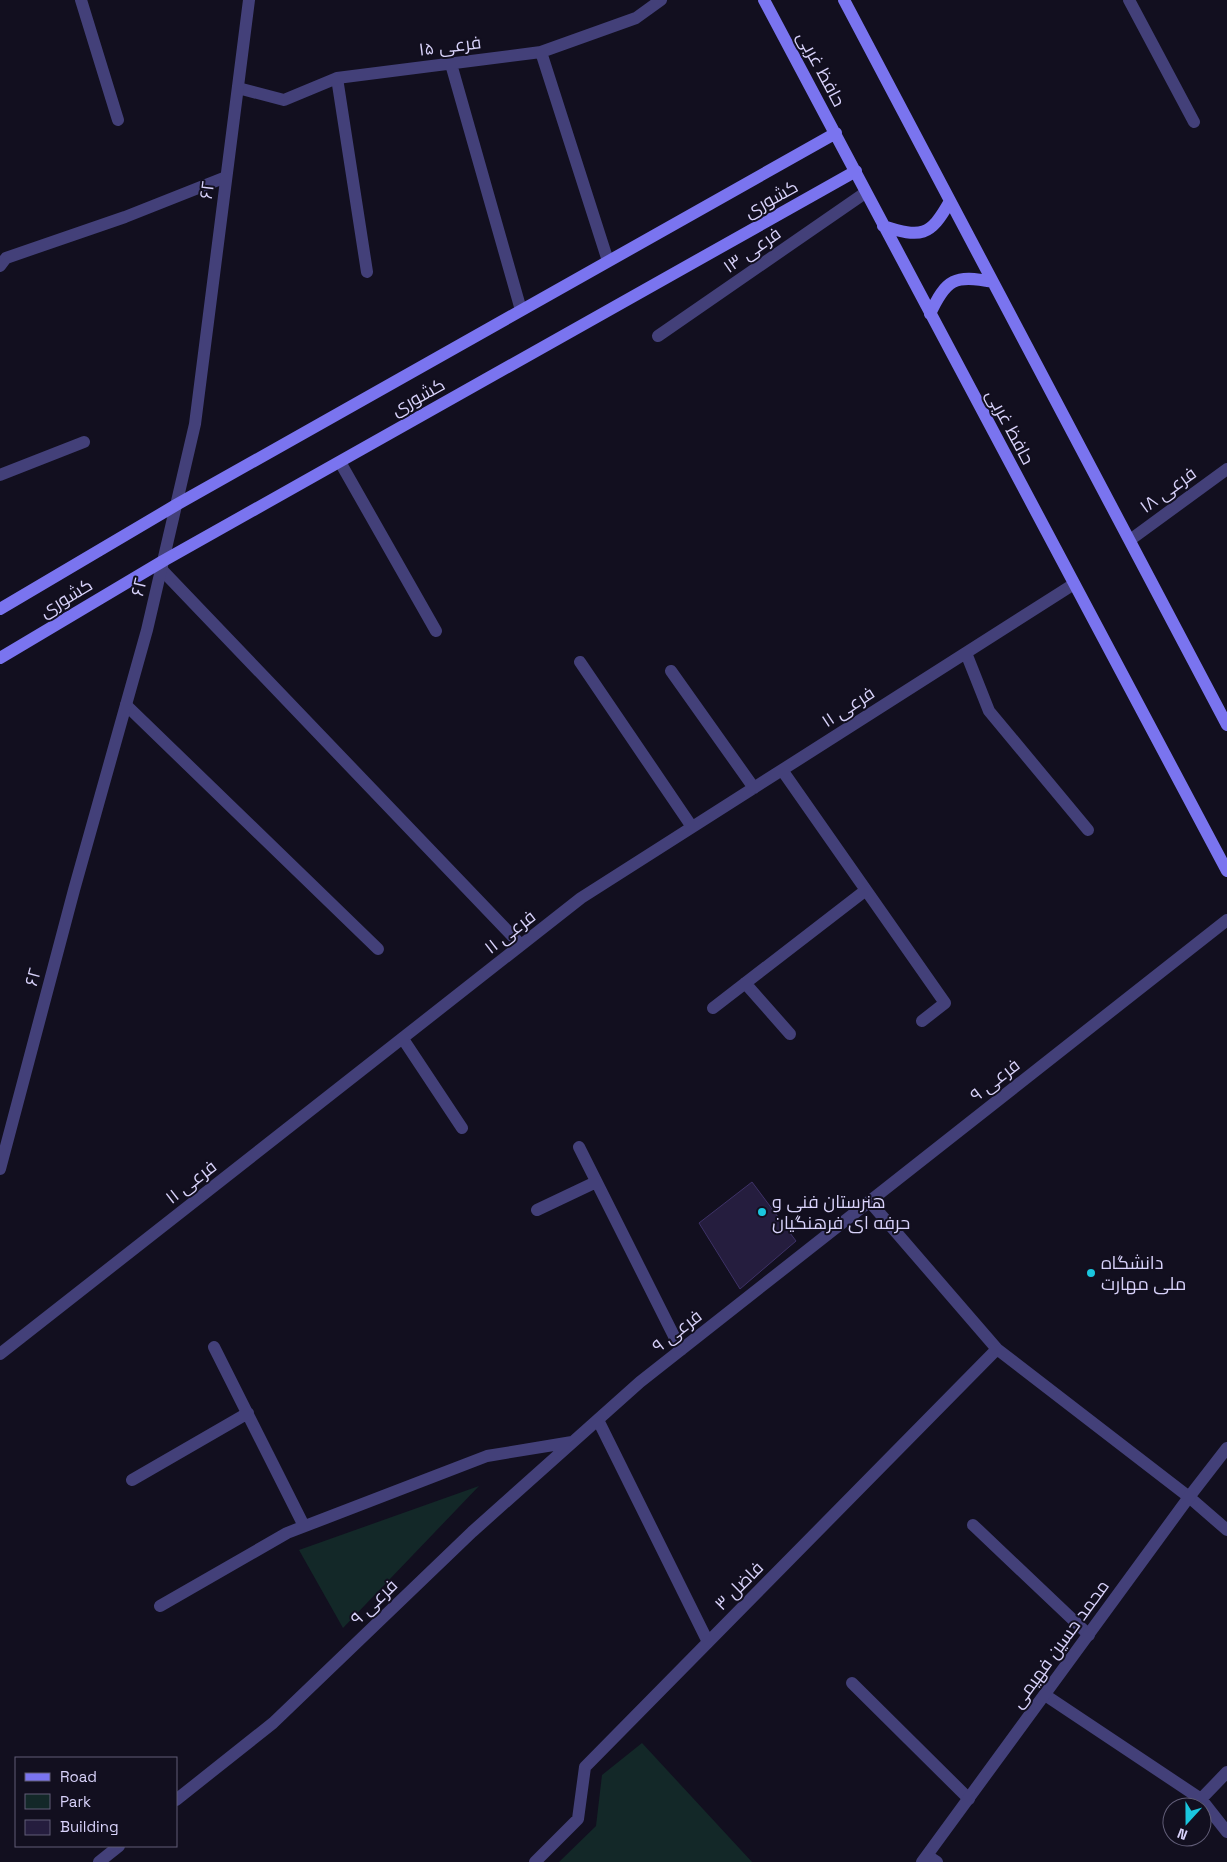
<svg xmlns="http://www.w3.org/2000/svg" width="1227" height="1862" font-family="'Space Grotesk',Cairo,sans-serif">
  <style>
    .green { fill: #132828 }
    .building { fill: #251d3e; stroke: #3e3267 }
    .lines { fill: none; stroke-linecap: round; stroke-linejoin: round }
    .minor { stroke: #434079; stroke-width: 12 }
    .tertiary { stroke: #434079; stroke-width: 12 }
    .secondary { stroke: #7a74ef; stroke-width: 12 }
    .poi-dot { fill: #1ac6de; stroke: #120f1f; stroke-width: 2 }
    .labels { text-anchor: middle; stroke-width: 4; stroke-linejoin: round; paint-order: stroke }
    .street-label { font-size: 18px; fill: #d8d2fa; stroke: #120f1f }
    .poi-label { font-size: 18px; fill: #d8d2fa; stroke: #120f1f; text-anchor: start }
  </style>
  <rect width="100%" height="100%" fill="#120f1f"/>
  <path class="green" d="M479,1486L343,1628L299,1550Z
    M642,1743L752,1862H559L596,1826L602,1775Z"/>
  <path class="building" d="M752,1182L796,1241L740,1289L699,1223Z"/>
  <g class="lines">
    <path class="minor" d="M81,0L118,120
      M1129,0L1194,122
      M541,52L608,261
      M451,64L521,310
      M337,78L367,272
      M238,88L284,100L337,78L541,52L636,18L661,0
      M0,266L6,258L125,217L226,177
      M658,336L865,193
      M340,462L436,631
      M0,475L84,442
      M1130,540L1227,469
      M161,569L521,945
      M966,653L989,711L1088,830
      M580,662L692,827
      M671,671L754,788
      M126,705L378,949
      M782,770L945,1003L922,1021
      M745,983L790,1034
      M713,1008L866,890
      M403,1039L462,1128
      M579,1147L681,1350
      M870,1202L997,1349L1189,1497L1227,1530
      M537,1210L596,1182
      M214,1347L304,1526
      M0,1354L581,898L1074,584
      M598,1420L708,1642
      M132,1480L248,1413
      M973,1525L1089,1635
      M160,1606L287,1533L487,1456L572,1442
      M852,1683L969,1799
      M1045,1695L1201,1799L1227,1832
      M1201,1799L1227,1772
      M176,1800L273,1723L472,1532L640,1382L1227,920
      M928,1856L937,1862
      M99,1862L119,1846
      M535,1862L578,1819L585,1767L997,1349"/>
    <path class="tertiary" d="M0,1169L74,890L147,630L195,424L249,0
      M922,1862L1189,1497L1227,1448"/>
    <path class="secondary" d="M764,0L1227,871
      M844,0L1227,725
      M883,226C921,238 930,237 950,201
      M930,314C946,279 955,274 993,282
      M0,609L176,505L836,133
      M0,658L163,561L856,171"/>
  </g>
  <g class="poi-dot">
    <circle cx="762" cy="1212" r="5"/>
    <circle cx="1091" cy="1273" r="5"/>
  </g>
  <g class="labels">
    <g class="street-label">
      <text transform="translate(450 46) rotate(-7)" y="6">فرعی ۱۵</text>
      <text transform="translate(821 69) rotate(62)" y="6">حافظ غربی</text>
      <text transform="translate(207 190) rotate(-83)" y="6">۶۲</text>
      <text transform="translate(771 199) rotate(-29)" y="6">کشوری</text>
      <text transform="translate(752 250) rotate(-35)" y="6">فرعی ۱۳</text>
      <text transform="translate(418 397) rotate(-29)" y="6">کشوری</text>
      <text transform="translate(1010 427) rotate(62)" y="6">حافظ غربی</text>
      <text transform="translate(1168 490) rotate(-36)" y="6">فرعی ۱۸</text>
      <text transform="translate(139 587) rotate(-77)" y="6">۶۲</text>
      <text transform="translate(66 598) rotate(-31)" y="6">کشوری</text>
      <text transform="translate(848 707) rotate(-33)" y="6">فرعی ۱۱</text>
      <text transform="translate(510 932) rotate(-38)" y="6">فرعی ۱۱</text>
      <text transform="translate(33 977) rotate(-75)" y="6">۶۲</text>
      <text transform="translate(995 1080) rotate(-38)" y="6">فرعی ۹</text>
      <text transform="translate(191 1182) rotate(-38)" y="6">فرعی ۱۱</text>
      <text transform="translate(677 1331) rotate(-38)" y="6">فرعی ۹</text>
      <text transform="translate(739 1586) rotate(-45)" y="6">فاضل ۳</text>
      <text transform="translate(374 1602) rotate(-44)" y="6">فرعی ۹</text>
      <text transform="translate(1060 1644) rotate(-54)" y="6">محمد حسین فهیمی</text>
    </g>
    <g class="poi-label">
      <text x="772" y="1208">هنرستان فنی و<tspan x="772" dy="21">حرفه ای فرهنگیان</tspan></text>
      <text x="1101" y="1269">دانشگاه<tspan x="1101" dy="21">ملی مهارت</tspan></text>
    </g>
  </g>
  <rect x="15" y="1757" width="162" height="90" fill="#120f1f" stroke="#615d77"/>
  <rect x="25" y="1773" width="25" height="8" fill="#7a74ef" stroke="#615d77"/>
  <text x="60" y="1782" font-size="15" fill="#d8d2fa">Road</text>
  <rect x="25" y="1794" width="25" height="15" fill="#132828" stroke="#615d77"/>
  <text x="60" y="1807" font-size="15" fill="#d8d2fa">Park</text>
  <rect x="25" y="1820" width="25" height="15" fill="#251d3e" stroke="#615d77"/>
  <text x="60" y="1832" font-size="15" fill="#d8d2fa">Building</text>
  <g transform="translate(1187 1822) rotate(201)"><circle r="24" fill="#120f1f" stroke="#615d77"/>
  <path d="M0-4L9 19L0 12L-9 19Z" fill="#1ac6de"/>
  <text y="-8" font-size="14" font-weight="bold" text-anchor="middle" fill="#d8d2fa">N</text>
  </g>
</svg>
